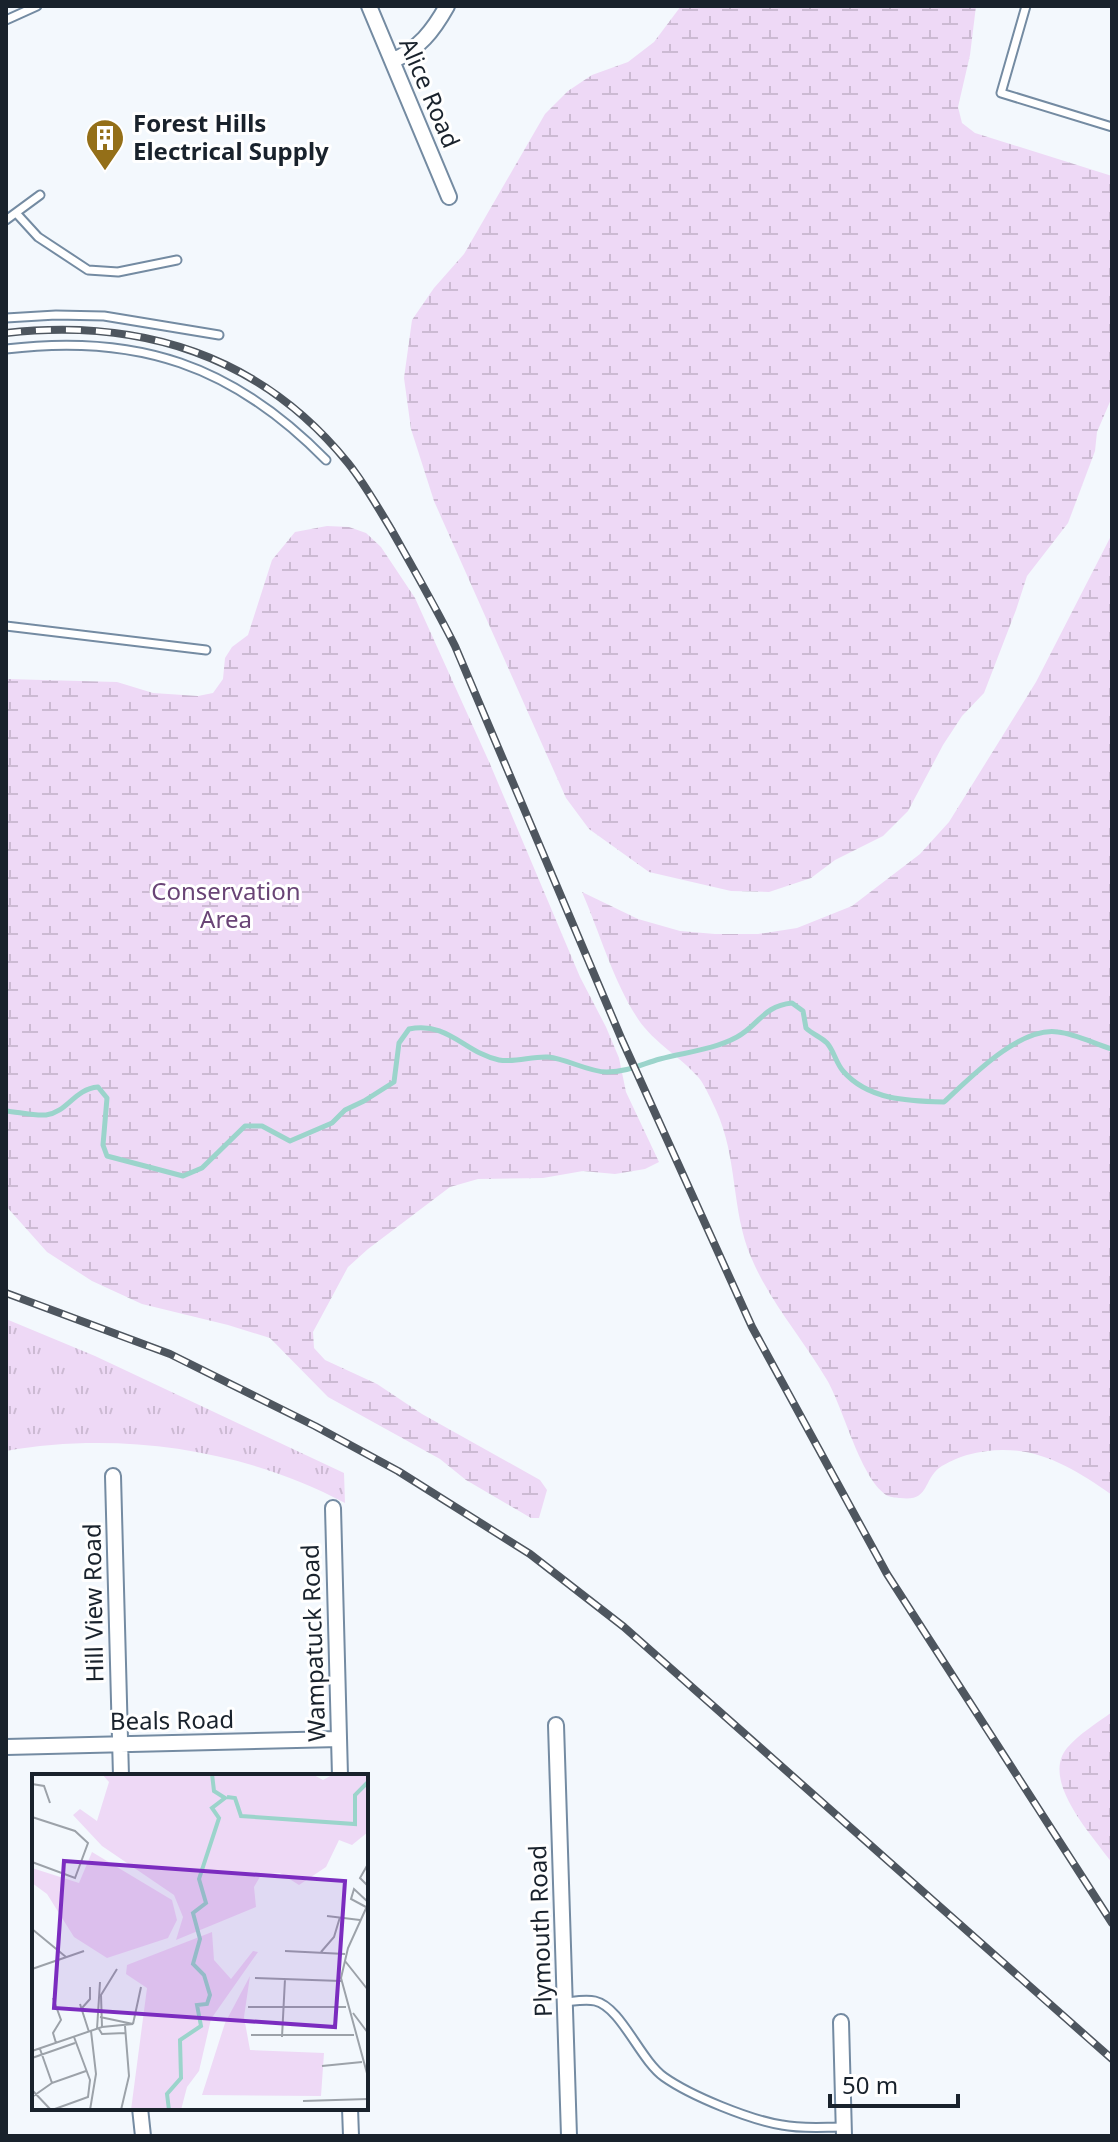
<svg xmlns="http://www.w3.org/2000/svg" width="1118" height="2142" font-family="'Noto Sans',sans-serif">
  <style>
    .grass { fill: url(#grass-tufts) }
    .wetland { fill: url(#wetland-marsh) }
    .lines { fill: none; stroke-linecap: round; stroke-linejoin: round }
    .stream { stroke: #9bd4cb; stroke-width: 5 }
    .lane-casing { stroke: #748ba2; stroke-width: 11 }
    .street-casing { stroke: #748ba2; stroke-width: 18 }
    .lane { stroke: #fff; stroke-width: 7 }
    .street { stroke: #fff; stroke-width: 14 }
    .rail-casing { stroke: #4e565f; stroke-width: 8 }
    .rail { stroke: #fff; stroke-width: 5; stroke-dasharray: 15; stroke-linecap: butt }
    .labels { text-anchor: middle; stroke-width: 6; stroke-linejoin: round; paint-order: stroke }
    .street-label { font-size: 24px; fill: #19222c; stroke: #fff }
    .poi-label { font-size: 24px; font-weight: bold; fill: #19222c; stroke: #fff; text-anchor: start }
    .park-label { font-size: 24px; fill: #694476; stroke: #fff }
    .inset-river { fill: none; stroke: #9bd4cb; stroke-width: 4 }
    .inset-road { fill: none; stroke: #9ca2a9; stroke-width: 2 }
    .view { fill: #7b2cbf; fill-opacity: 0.15; stroke: #7b2cbf; stroke-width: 4 }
    .inset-edge { fill: none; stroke: #19222c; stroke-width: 4 }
  </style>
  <defs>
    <pattern id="grass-tufts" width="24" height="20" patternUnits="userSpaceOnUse" patternTransform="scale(2)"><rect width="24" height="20" fill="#eed9f6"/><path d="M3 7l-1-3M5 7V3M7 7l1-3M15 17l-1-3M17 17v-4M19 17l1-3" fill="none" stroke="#ccbad3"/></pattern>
    <pattern id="wetland-marsh" width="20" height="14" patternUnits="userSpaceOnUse" patternTransform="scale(2)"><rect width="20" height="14" fill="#eed9f6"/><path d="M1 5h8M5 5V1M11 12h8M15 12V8" fill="none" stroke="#ccbad3"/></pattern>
  </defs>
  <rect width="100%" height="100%" fill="#f3f8fd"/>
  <path class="grass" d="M6,1319L95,1356L344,1473L345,1503C244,1449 119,1431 6,1451Z"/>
  <path class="wetland" d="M681,6H976L970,55L958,107L962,123L975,133L1112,176V397L1097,432L1095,451L1068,523L1027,576L1016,610L984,693L962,716L943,745L908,811L883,836L835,860L811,878L769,892L731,891L649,872L589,829L566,798L434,501L411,429L404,378L412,320L434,288L464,254L545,114L568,91L592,75L628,62L654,42Z
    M327,526L349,527L366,533L381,547L415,598L490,764L580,977L606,1027L619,1058L626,1092L659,1162L645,1169L615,1174L583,1171L543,1178L478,1179L450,1187L368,1249L348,1267L313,1332L314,1348L325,1360L377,1384L422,1414L540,1480L547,1490L539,1518H531L466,1480L440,1459L328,1397L270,1338L228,1325L142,1304L92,1281L47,1252L6,1206V679L117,682L153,693L198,696L213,693L223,679L225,658L232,647L248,635L272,560L295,532Z
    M1112,534V1495C1066,1463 1025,1439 967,1455C959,1457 946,1463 939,1468C923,1481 929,1502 900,1498C898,1498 890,1497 888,1496C861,1481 844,1409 827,1380C803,1339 769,1301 751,1257C731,1210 738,1158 716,1110C711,1100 706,1087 699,1078C681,1057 654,1043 638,1019C613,981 600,933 582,892L638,919L680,931L715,934H758L797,928L852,906L920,854L949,822L1036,682Z
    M1112,1712V1863C1093,1836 1040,1781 1067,1748C1079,1734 1097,1723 1112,1712Z"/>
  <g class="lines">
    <path class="stream" d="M6,1111C18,1112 34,1116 46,1115C68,1112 74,1089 98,1087L107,1098L103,1145L107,1156L183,1176L202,1168L245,1126H262L290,1141L332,1123L345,1110L364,1101L394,1082L399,1043L409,1029C448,1021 465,1053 499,1060C515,1063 532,1056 548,1057C568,1059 588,1072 607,1072C627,1072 642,1064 660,1059C686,1052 713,1050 737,1037C759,1025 763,1006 792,1003L803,1011L806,1028C812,1034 821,1037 827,1043C834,1051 836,1063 843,1071C868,1100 908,1101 944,1102C970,1078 1020,1026 1058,1032C1076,1034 1095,1044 1112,1049"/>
    <defs>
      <path id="lane" d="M1026,6L1001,93L1112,127
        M6,20L37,6
        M17,214L38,237L88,270L118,272L177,260
        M6,220L40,195
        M6,318L56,315L104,316L219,335
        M6,349C137,333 233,365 326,460
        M6,626L206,650
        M565,2002C575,2001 586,1999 595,2001C621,2007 640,2060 664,2077C691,2096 750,2120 782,2125C802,2129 823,2127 843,2127"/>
      <path id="street" d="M369,6L449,197
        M392,61C419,49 433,31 447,6
        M113,1476L121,1776
        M333,1508L340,1776
        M556,1725L569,2136
        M6,1747L339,1739
        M841,2022L844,2136
        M140,2108L143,2136
        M350,2108L351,2136"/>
    </defs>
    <use href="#lane" class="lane-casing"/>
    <use href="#street" class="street-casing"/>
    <use href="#lane" class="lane"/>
    <use href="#street" class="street"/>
    <defs>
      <path id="rail" d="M6,333C140,318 261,355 348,463C364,483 377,506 391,529C413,568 435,606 455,646L622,1040L752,1327L887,1574L1112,1923
        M6,1293L170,1354L315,1426L398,1471L530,1554L624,1627L1112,2059"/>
    </defs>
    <use href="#rail" class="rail-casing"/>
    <use href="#rail" class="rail"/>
  </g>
  <defs>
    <symbol id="building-pin" viewBox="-11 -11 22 30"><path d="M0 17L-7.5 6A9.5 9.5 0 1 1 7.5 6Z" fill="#946f18" stroke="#fff"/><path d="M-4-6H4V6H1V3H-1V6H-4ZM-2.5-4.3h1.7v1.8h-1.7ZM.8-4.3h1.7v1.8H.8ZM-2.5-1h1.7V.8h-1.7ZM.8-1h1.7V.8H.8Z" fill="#fff"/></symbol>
  </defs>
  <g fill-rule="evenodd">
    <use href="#building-pin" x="83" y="116" width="44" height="60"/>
  </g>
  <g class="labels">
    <g class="street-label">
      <text transform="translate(429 93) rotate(67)" y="8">Alice Road</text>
      <text transform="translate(94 1603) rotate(-91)" y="8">Hill View Road</text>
      <text transform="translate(314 1643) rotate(-92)" y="8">Wampatuck Road</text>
      <text transform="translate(172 1721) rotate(-1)" y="8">Beals Road</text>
      <text transform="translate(541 1931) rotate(-92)" y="8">Plymouth Road</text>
    </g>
    <g class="poi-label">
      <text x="133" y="132">Forest Hills<tspan x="133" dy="28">Electrical Supply</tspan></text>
    </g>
    <g class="park-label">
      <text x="226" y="900">Conservation<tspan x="226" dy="28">Area</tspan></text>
    </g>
  </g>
  <g transform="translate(32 1774)">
    <rect width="336" height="336" fill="#f3f8fd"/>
    <path d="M218,202L212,243L218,276L292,279L289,322L170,321L193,249Z" fill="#eed9f6"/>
    <path d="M70,0H280L291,6L302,0H336V58L320,71L307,66L294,93L267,111L248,99L229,101L222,113L224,133L144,166L151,143L142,121L70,72L41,41L48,35L65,47L77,8ZM60,78L140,126L145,146L136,164L75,184L42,163L15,120L0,109V94L47,109ZM180,158L182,186L199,205L221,177L226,178L179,245L167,297L155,313L149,336H99L115,214L94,200L95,191Z" fill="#eed9f6"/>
    <path class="inset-river" d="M195,23L203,24L209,42L323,50V21L336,8M137,336L135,320L149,304L148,266L169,252L165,231L175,230L178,221L172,201L161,190L168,165L161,139L174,129L167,105L187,44L180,34L193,24L182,17L180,0"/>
    <path class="inset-road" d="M0,10L12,12L18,29M0,43L43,57L56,69L43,104L0,88M336,90L328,104L336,112M336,130L316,174L309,204L336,303M334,133L319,125L322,115L336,128M295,142L328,146M0,155L34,183M253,177L313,180M289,178L302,163L308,143M313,187L336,216M0,195L52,177M223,204L309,207M21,224L29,246L21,259L24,269M48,230L57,258M216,233H314M50,234L58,225V213M321,239L336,259M68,243L101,250M101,250L109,213M70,253L69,221L85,195M65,255L68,208M67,255L70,260L93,259M219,261H322M250,263L253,205M8,275L20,309L54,297M0,277L70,253L101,250M0,284L43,269M290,292L330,288M0,316L19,336M0,323L20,309M271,327L336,325M20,336L56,323L58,306L42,263M58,336L64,300L59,257M89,336L97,302L93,252"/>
    <path class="view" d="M32,87L313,107L303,253L22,234Z"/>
    <rect width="336" height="336" class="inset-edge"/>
  </g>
  <rect width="1118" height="2142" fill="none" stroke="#19222c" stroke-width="16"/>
  <path d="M830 2094v12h128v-12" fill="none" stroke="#19222c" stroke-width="4"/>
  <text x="842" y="2094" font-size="24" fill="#19222c" stroke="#ffffff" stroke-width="6" paint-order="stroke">50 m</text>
</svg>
